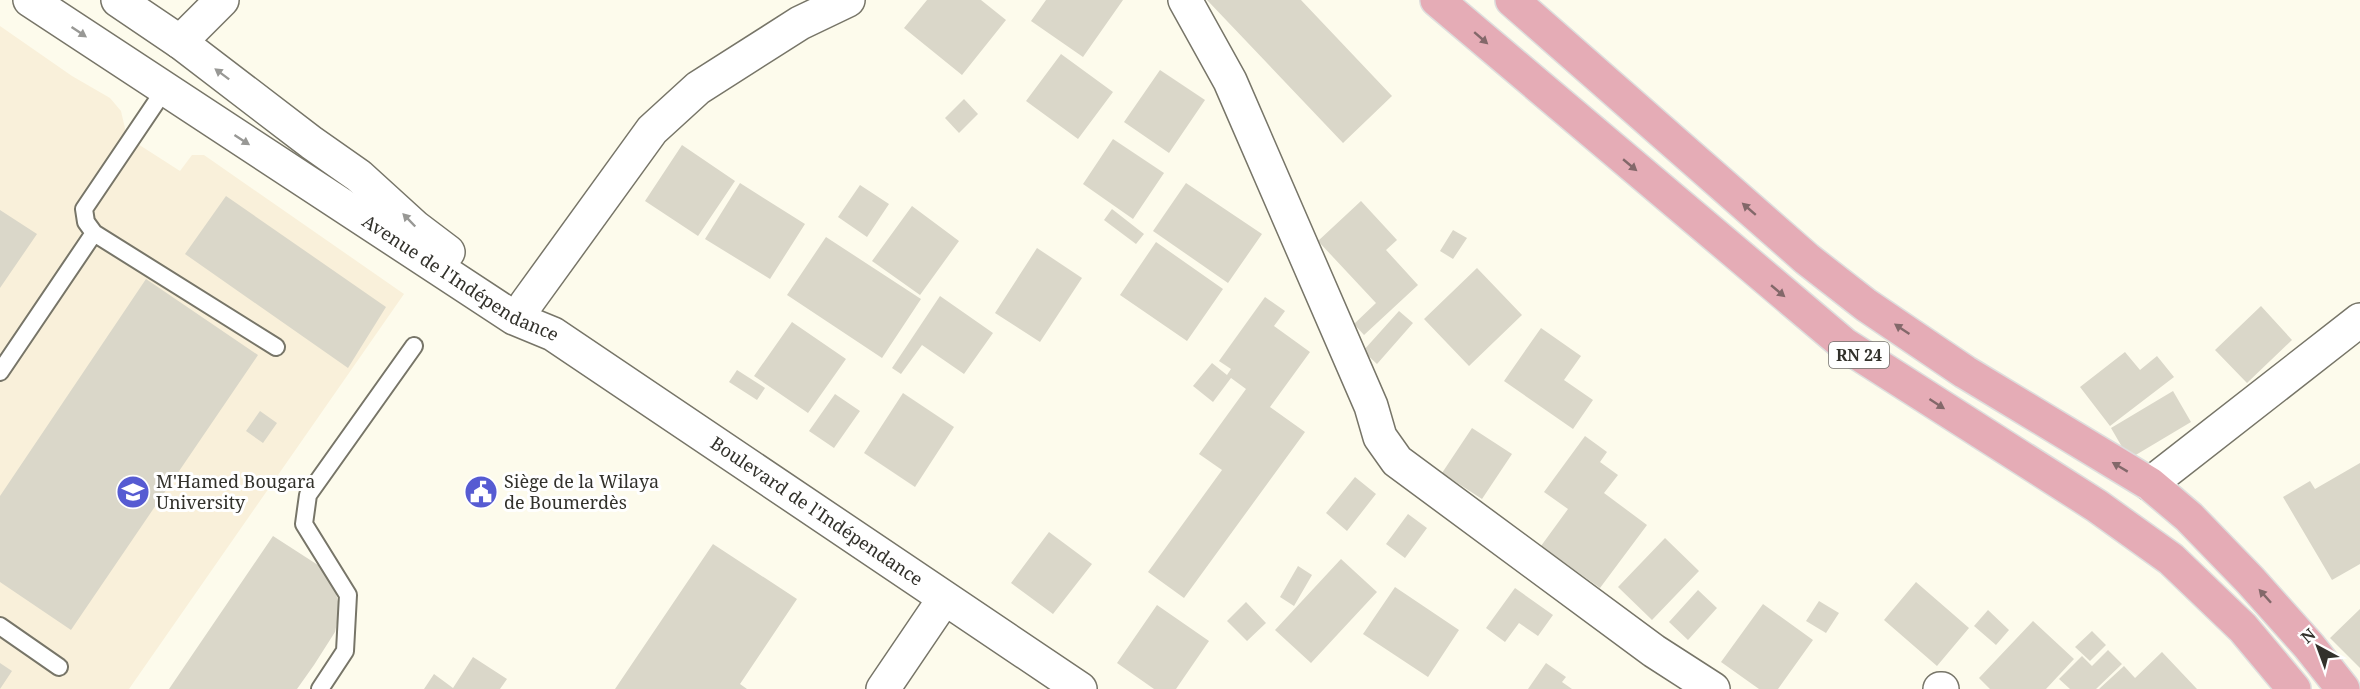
<svg xmlns="http://www.w3.org/2000/svg" width="2360" height="689" font-family="'Noto Serif',serif">
  <style>
    .education { fill: #f9f0da }
    .building { fill: #dad7c9 }
    .lines { fill: none; stroke-linecap: round; stroke-linejoin: round }
    .lane-casing { stroke: #777568; stroke-width: 20 }
    .street-casing { stroke: #777568; stroke-width: 36 }
    .secondary-casing { stroke: #777568; stroke-width: 36 }
    .primary-casing { stroke: #dededd; stroke-width: 36 }
    .lane { stroke: #fff; stroke-width: 16 }
    .street { stroke: #fff; stroke-width: 33 }
    .secondary { stroke: #fff; stroke-width: 33 }
    .primary { stroke: #e5acb6; stroke-width: 33 }
    .oneway { fill: #989895 }
    .oneway2 { fill: #83686a }
    .labels { text-anchor: middle; stroke-width: 6; stroke-linejoin: round; paint-order: stroke }
    .shield { fill: #fff; stroke: #706f6b; stroke-width: 1.5 }
    .shield-label { font-size: 16px; font-weight: bold; fill: #32312b }
    .street-label { font-size: 18px; fill: #32312b; stroke: #fff }
    .poi-label { font-size: 18px; fill: #32312b; stroke: #fff; text-anchor: start }
  </style>
  <rect width="100%" height="100%" fill="#fdfbec"/>
  <path class="education" d="M0,26L72,76L110,98L121,111L127,137L180,171L192,155H204L404,294L129,689H0Z"/>
  <path class="building" d="M927,0H981L1006,20L962,75L904,28Z
    M1046,0H1123L1083,57L1031,21Z
    M1207,0H1301L1392,96L1343,143Z
    M1061,54L1113,92L1078,139L1026,101Z
    M1160,70L1205,100L1169,153L1124,122Z
    M964,99L978,114L959,133L945,118Z
    M1113,139L1164,173L1133,219L1083,184Z
    M682,145L735,181L698,236L645,201Z
    M740,183L805,224L770,279L705,239Z
    M1186,183L1262,234L1228,283L1153,231Z
    M860,185L889,204L867,237L838,217Z
    M226,196L386,307L348,368L185,254Z
    M1361,201L1397,240L1386,250L1418,285L1364,335L1354,324L1376,303L1318,241Z
    M912,206L959,241L920,295L872,261Z
    M1112,209L1144,234L1136,244L1104,220Z
    M0,210L37,234L0,288Z
    M1453,230L1467,238L1453,259L1440,251Z
    M826,237L921,299L882,358L787,295Z
    M1156,242L1223,289L1187,341L1120,295Z
    M1037,248L1082,278L1040,342L995,313Z
    M1477,268L1522,315L1469,366L1424,319Z
    M146,279L258,355L71,630L0,582V496Z
    M940,296L993,333L964,374L922,345L901,374L892,368Z
    M1265,297L1285,311L1274,326L1310,352L1270,407L1305,432L1184,598L1148,572L1222,470L1199,454L1246,389L1231,378L1213,402L1193,386L1212,363L1227,375L1231,369L1219,361Z
    M2261,306L2292,340L2247,383L2215,350Z
    M1399,311L1413,323L1377,364L1363,351Z
    M792,322L846,359L808,413L754,376Z
    M1541,328L1581,356L1564,380L1593,400L1573,429L1504,381Z
    M2125,352L2140,370L2157,356L2174,377L2110,426L2080,387Z
    M737,370L765,388L757,400L729,382Z
    M2173,391L2191,422L2129,459L2111,428Z
    M903,393L954,427L915,487L864,453Z
    M835,394L860,411L834,448L809,431Z
    M260,411L277,423L263,443L246,431Z
    M1472,428L1512,454L1482,499L1442,473Z
    M1585,436L1607,452L1600,462L1618,475L1604,493L1647,525L1600,588L1541,546L1568,509L1544,492Z
    M2360,463V564L2332,580L2283,497L2310,481L2315,489Z
    M1355,477L1376,494L1347,531L1326,513Z
    M1408,514L1427,528L1405,558L1386,544Z
    M1049,532L1092,564L1053,614L1011,583Z
    M273,536L321,567L334,586L340,609L335,632L314,665L297,689H169Z
    M1665,538L1699,571L1652,620L1618,587Z
    M713,544L797,599L740,684L747,689H615Z
    M1341,559L1377,592L1311,663L1275,630Z
    M1298,566L1312,575L1294,606L1280,597Z
    M1916,582L1969,628L1937,666L1884,620Z
    M1395,587L1459,630L1428,677L1363,634Z
    M1515,588L1553,615L1538,636L1519,623L1505,642L1486,628Z
    M1698,590L1717,608L1688,640L1669,622Z
    M1819,601L1839,613L1826,633L1806,621Z
    M1246,602L1266,623L1247,641L1227,621Z
    M1763,604L1813,640L1778,689H1759L1721,662Z
    M1157,605L1209,641L1176,689H1154L1117,663Z
    M2360,609V668L2330,638Z
    M1988,610L2009,630L1996,645L1974,626Z
    M2033,621L2074,659L2046,689H1990L1979,678Z
    M2092,631L2106,645L2090,661L2075,647Z
    M2108,650L2122,664L2096,689H2070L2059,679L2082,656L2092,666Z
    M2162,652L2197,689H2099L2124,666L2135,678Z
    M473,657L507,679L500,689H424L434,674L453,688Z
    M0,663L12,671L0,689Z
    M1546,663L1566,677L1562,682L1572,689H1528Z"/>
  <g class="lines">
    <defs>
      <path id="lane" d="M165,89L84,209L86,222L94,233L276,347
        M0,372L94,233
        M0,626L59,667
        M320,689L345,651L348,595L304,524L308,495L414,346"/>
      <path id="street" d="M1185,0L1230,81L1371,406L1380,437L1397,461L1654,651L1713,689
        M180,42L222,0
        M526,304L652,130L698,88L800,23L848,0
        M2150,484L2360,320
        M883,689L944,599
        M1940,689H1942"/>
      <g id="secondary">
        <path id="s1" d="M30,0L514,318L553,334L1080,689"/>
        <path d="M118,0L180,42L312,143L359,176L415,227L448,252"/>
      </g>
      <path id="primary" d="M1437,0L1845,345L2097,506L2171,559L2243,628L2294,689
        M1512,0L1807,259L1866,305L1965,372L2150,484L2189,517L2250,580L2309,646L2343,689"/>
    </defs>
    <use href="#lane" class="lane-casing"/>
    <use href="#street" class="street-casing"/>
    <use href="#secondary" class="secondary-casing"/>
    <use href="#primary" class="primary-casing"/>
    <use href="#lane" class="lane"/>
    <use href="#street" class="street"/>
    <use href="#secondary" class="secondary"/>
    <use href="#primary" class="primary"/>
  </g>
  <defs><path id="oneway-solid" d="M-6-.8H1V-3.2L6.5 0L1 3.2V.8H-6Z" transform="scale(1.5)"/></defs>
  <g class="oneway">
    <use href="#oneway-solid" transform="translate(79 32) rotate(34)"/>
    <use href="#oneway-solid" transform="translate(222 74) rotate(-143)"/>
    <use href="#oneway-solid" transform="translate(242 140) rotate(33)"/>
    <use href="#oneway-solid" transform="translate(409 220) rotate(-134)"/>
  </g>
  <g class="oneway2">
    <use href="#oneway-solid" transform="translate(1481 38) rotate(41)"/>
    <use href="#oneway-solid" transform="translate(1630 165) rotate(40)"/>
    <use href="#oneway-solid" transform="translate(1749 209) rotate(-139)"/>
    <use href="#oneway-solid" transform="translate(1778 291) rotate(40)"/>
    <use href="#oneway-solid" transform="translate(1902 329) rotate(-146)"/>
    <use href="#oneway-solid" transform="translate(1937 404) rotate(33)"/>
    <use href="#oneway-solid" transform="translate(2120 467) rotate(-149)"/>
    <use href="#oneway-solid" transform="translate(2265 596) rotate(-132)"/>
  </g>
  <defs>
    <symbol id="university-disc" viewBox="-11 -11 22 22"><circle r="9.5" fill="#565bd2" stroke="#fff"/><path d="M0-5L7-2L0 1L-7-2ZM-4 1L0 2.5L4 1V4Q0 6-4 4Z" fill="#fff"/></symbol>
    <symbol id="civic-disc" viewBox="-11 -11 22 22"><circle r="9.5" fill="#565bd2" stroke="#fff"/><path d="M-.6-6.5H3V-4.5H.6V-3L4-1V1h2V6H-6V1h2V-1L-.6-3ZM-1.2 2.5V6h2.4V2.5Z" fill="#fff"/></symbol>
  </defs>
  <g fill-rule="evenodd">
    <use href="#university-disc" x="114" y="473" width="38" height="38"/>
    <use href="#civic-disc" x="462" y="473" width="38" height="38"/>
  </g>
  <g class="labels">
    <rect class="shield" x="1829" y="342" width="60" height="26" rx="4.5"/>
    <g class="shield-label">
      <text x="1859" y="361">RN 24</text>
    </g>
    <g class="street-label">
      <text dy="6" stroke="none"><textPath href="#s1" startOffset="513">Avenue de l'Indépendance</textPath></text>
      <text dy="6" stroke="none"><textPath href="#s1" startOffset="939">Boulevard de l'Indépendance</textPath></text>
    </g>
    <g class="poi-label">
      <text x="156" y="488">M'Hamed Bougara<tspan x="156" dy="21">University</tspan></text>
      <text x="504" y="488">Siège de la Wilaya<tspan x="504" dy="21">de Boumerdès</tspan></text>
    </g>
  </g>
  <g transform="translate(2318 647) rotate(319)" stroke="#ffffff" stroke-width="4.5" paint-order="stroke">
  <path d="M0-4.5L10 22L0 15L-10 22Z" fill="#32312b"/>
  <text y="-9" font-size="16" font-weight="bold" text-anchor="middle" fill="#32312b">N</text>
  </g>
</svg>
